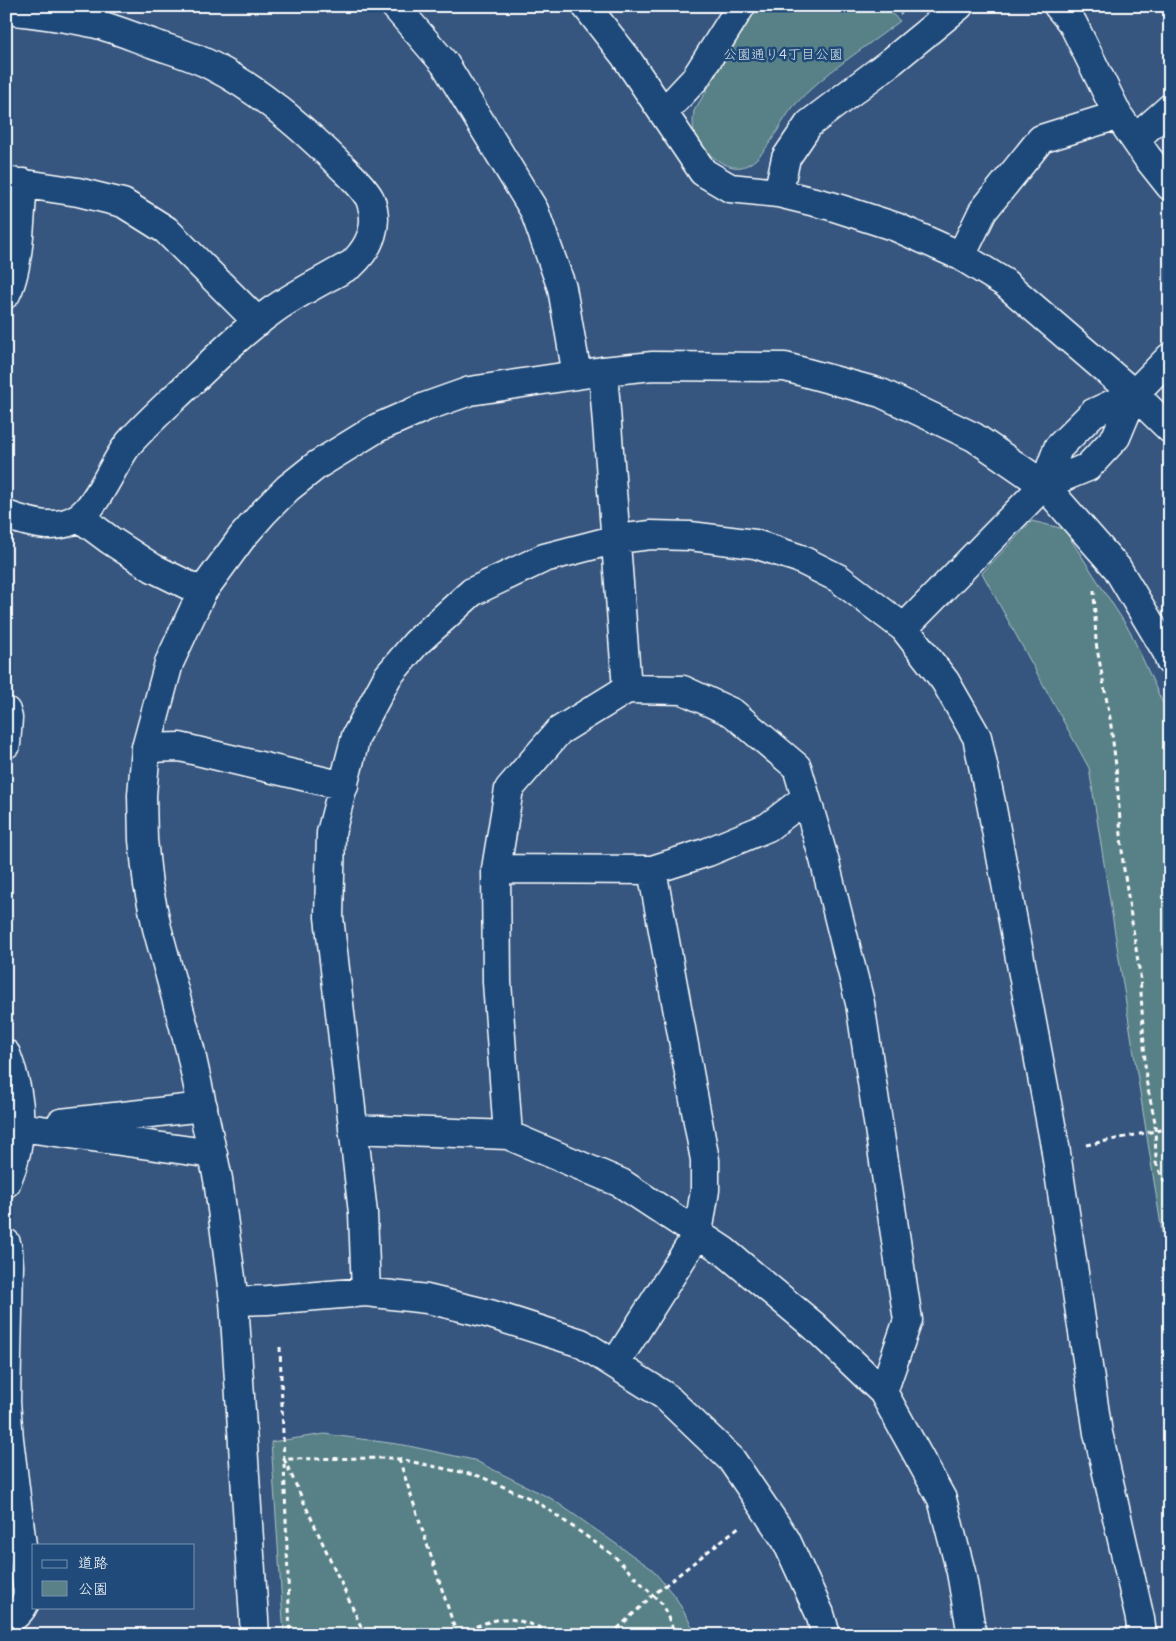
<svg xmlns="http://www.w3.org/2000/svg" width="1176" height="1641" font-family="Delius,'Klee One',sans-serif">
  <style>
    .green { fill: #598187; stroke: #acc0c3 }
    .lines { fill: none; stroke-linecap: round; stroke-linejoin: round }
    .street-casing { stroke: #fff; stroke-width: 31 }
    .secondary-casing { stroke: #fff; stroke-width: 31 }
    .path { stroke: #fff; stroke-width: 3; stroke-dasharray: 5 4; stroke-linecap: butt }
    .street { stroke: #1f4a7a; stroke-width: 28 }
    .secondary { stroke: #1f4a7a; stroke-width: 28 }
    .labels { text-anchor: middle; stroke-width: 5; stroke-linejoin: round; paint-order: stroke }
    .park-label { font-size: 14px; fill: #d6e0e1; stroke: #1f4a7a }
  </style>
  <rect width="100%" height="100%" fill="#365680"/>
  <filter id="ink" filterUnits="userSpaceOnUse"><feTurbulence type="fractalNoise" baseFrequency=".02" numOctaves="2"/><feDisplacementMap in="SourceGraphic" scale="10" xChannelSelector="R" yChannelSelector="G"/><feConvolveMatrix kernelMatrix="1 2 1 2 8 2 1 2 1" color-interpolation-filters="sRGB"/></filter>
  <g filter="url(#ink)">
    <path class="green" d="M758,6H883L900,21C865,48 822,74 793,107C779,124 766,158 745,166C728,173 703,152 696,137C692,129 693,120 694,111Z
      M1032,521L1064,529L1130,631L1170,719V1283L1089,768L982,573Z
      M325,1434L404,1445L474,1460L552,1499L652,1569L676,1598L697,1635H284L271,1442Z"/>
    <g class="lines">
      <defs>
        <path id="street" d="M586,6L625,56L703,172L730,188L778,193L831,206L896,227L961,256L1005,283L1134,394L1170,429
          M1058,6L1073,24L1118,115L1147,157L1170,186
          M6,10C35,13 64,17 93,23C113,28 134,37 154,44C174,51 196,57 214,67C261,91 303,128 340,165C350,175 363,186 370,199C380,224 370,247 352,264C326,279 297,293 273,310C242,332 215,359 187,386C168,404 148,422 130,442C114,461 98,505 79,517C57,532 29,523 6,515
          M664,112L695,79L741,6
          M1135,139L1170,108
          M6,181L78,192L123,203L166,230L258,322
          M778,193L786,158L809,124L892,61L959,6
          M961,256L983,211L1041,139L1118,115
          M6,294C20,268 20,213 23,183
          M603,371L627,689
          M1044,485L1058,448L1093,413L1134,394L1170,357
          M79,517L110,540L153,568L202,592
          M904,628L1044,485L1088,467L1116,437L1134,394
          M6,711L8,718L6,744
          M146,748L180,747L344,786
          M496,869L652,870L708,852L768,827L806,798
          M6,1054C23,1097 25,1140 6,1183
          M61,1123L203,1107
          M20,1127L213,1154
          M353,1129L508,1135L621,1183L724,1251L813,1325L883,1392L942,1499L961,1572L972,1635
          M508,1135L497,982L496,869L509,789L559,731L627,689L683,690L733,713L797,767L824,859L860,1003L908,1320L883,1392
          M6,1243L8,1250L9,1266L6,1402L9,1439L28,1594C24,1608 18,1615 6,1622
          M366,1292L363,1213L329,917L331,833L356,736L388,676L416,643L472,592L544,558L617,539L651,535L690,536L755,544L798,558L838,578L904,628L945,681L977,737L991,803L1055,1146L1098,1433L1140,1619L1142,1635
          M234,1301L267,1300L366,1292L427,1299L490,1314L581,1343L665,1396L731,1459L786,1540L820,1614L826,1635
          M615,1364L698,1233L705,1190V1160L652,870"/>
        <path id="secondary" d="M395,6L445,64L534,210L562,288L577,375
          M255,1635L234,1301L218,1179L190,1049L157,928L148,885L143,840L142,795L146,748L169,663L202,592L243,536L264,512L288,488L317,465L377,428L425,407L470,391L603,371L653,366L785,367L881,393L974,437L1044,485L1117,568L1167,652L1170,661"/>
      </defs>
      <use href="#street" class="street-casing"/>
      <use href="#secondary" class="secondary-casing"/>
      <path class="path" d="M893,6L902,14
        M1094,590L1096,643L1110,718L1116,766L1123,863L1140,975L1146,1080L1155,1122L1156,1163L1170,1194
        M1086,1145L1170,1128
        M280,1347L290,1635
        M399,1459L457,1635
        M365,1635L284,1459L390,1458L399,1459L479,1476L536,1501L613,1555L662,1604L676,1635
        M460,1635C472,1627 489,1620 504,1619C517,1618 545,1629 557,1635
        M611,1635L653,1595L740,1526"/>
      <use href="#street" class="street"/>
      <use href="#secondary" class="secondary"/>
    </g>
  </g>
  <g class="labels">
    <g class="park-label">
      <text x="783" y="59">公園通り4丁目公園</text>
    </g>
  </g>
  <rect width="1176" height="1641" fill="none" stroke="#1f4a7a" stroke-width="25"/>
  <rect x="12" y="12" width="1151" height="1616" fill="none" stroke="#fff" stroke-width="2" filter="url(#ink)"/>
  <rect x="32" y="1544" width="162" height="65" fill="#1f4a7a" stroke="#7992af"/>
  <rect x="42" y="1560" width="25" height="8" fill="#1f4a7a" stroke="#7992af"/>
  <text x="78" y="1568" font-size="15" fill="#ffffff">道路</text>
  <rect x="42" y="1581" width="25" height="15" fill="#598187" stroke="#7992af"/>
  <text x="78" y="1594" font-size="15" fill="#ffffff">公園</text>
</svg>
